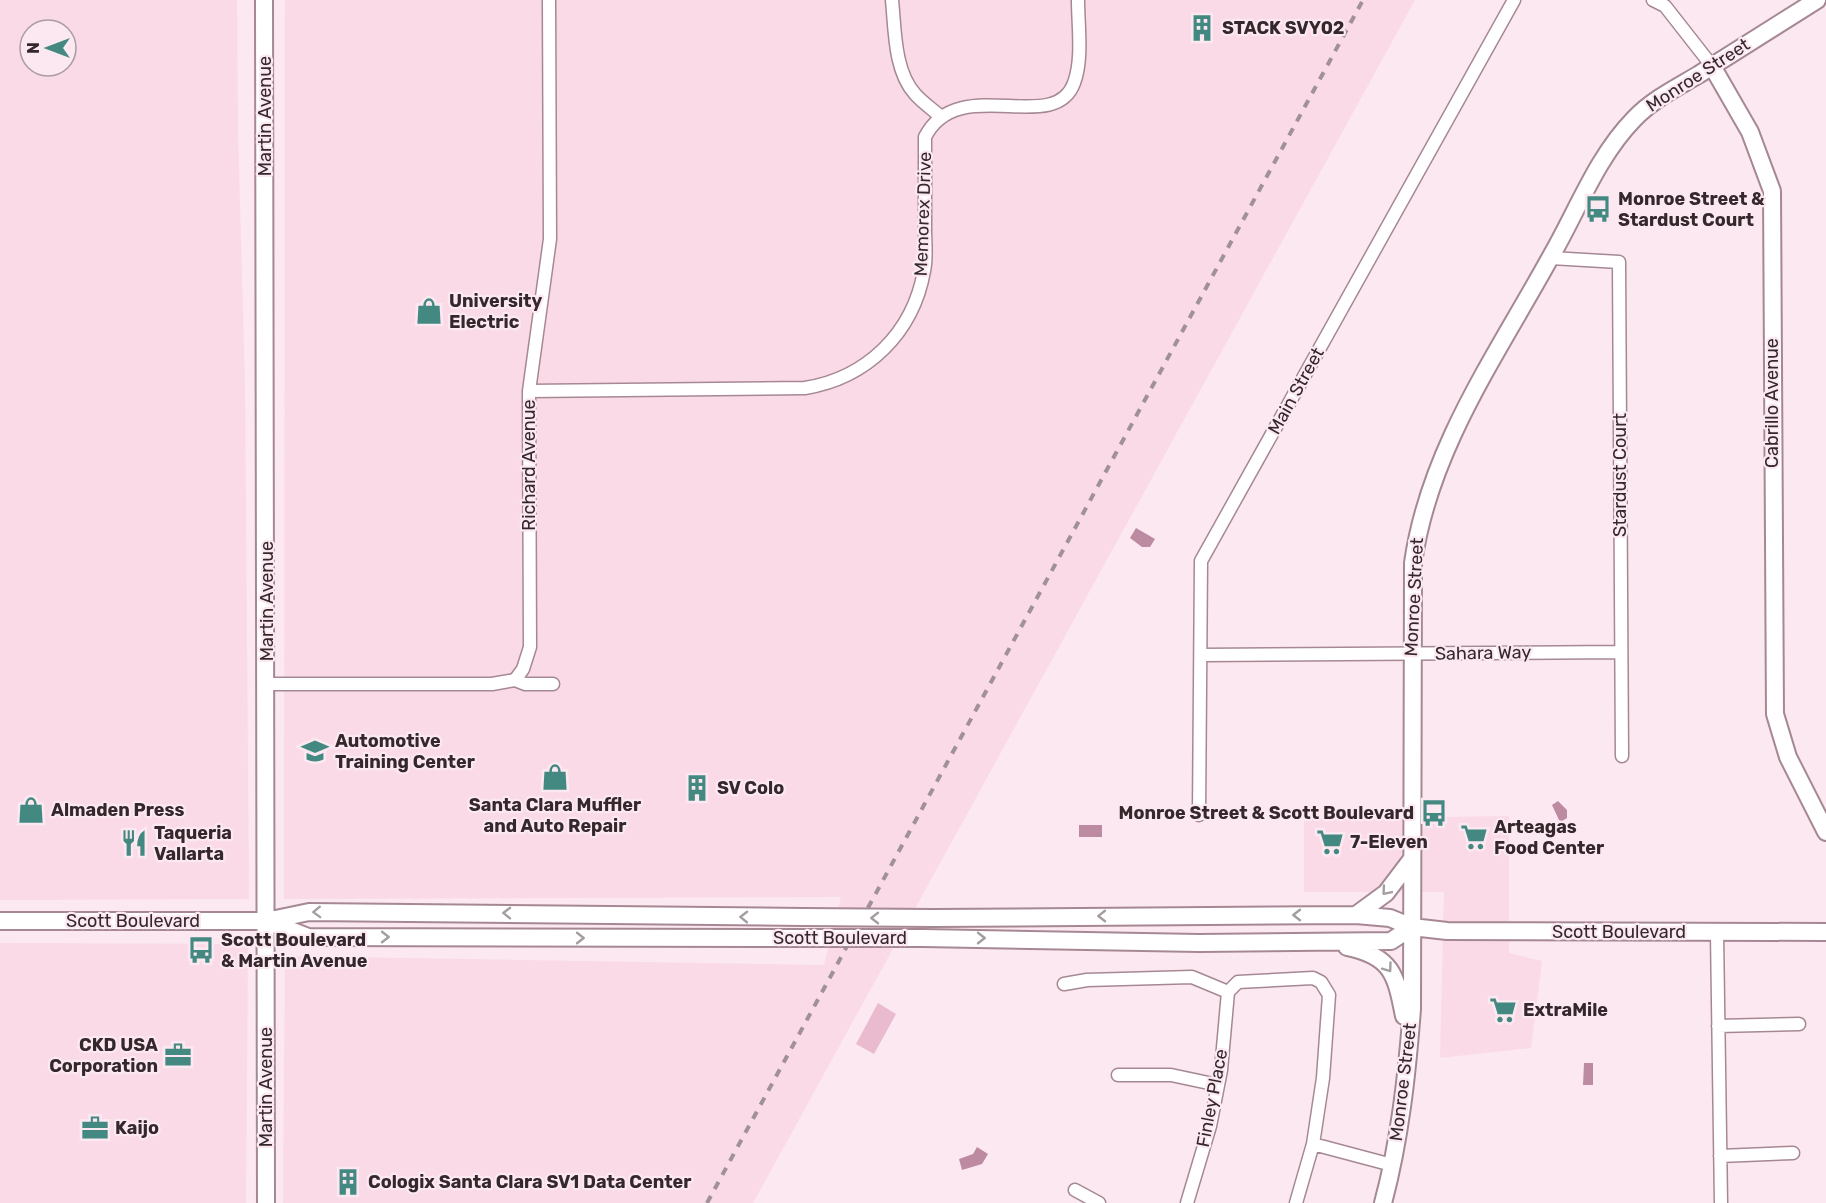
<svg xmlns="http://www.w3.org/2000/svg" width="1826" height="1203" font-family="Rubik,sans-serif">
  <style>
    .built { fill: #fadae7; fill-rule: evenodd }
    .green { fill: #eabacf }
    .water { fill: #bc8ba1 }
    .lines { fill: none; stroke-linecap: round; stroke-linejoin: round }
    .street-casing { stroke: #a68895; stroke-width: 15 }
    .secondary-casing { stroke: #a68895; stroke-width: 20 }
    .street { stroke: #fff; stroke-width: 12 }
    .secondary { stroke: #fff; stroke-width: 16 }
    .rail { stroke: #a09097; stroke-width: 4; stroke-dasharray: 8 8; stroke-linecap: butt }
    .secondary-bridge-casing { stroke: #a68895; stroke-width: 20; stroke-linecap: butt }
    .secondary-bridge { stroke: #fff; stroke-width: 16 }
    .oneway { stroke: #a49ea0 }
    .labels { text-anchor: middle; stroke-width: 4.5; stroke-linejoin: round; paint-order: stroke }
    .poi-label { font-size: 18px; font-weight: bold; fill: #34282d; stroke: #fce8f1; text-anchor: start }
    .street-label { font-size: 18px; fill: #34282d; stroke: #fce8f1 }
  </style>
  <rect width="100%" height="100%" fill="#fce8f1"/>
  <path class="built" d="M0,0H237L238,130L245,387L249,899L0,900ZM30,30H66V66H30Z
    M285,0H1415L753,1203H283L285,956L824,965L841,897L284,899Z
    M1509,816V953L1542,961L1531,1048L1440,1058L1444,892H1304V819Z
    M0,943L248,944L246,1203H0Z"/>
  <path class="green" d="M878,1003L896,1014L874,1054L856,1044Z"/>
  <path class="water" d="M1136,528L1155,539L1150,547H1142L1130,538Z
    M1558,801L1567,810V818L1562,821L1559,820L1552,805Z
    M1079,825H1102V837H1079Z
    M1584,1063H1593V1085H1583Z
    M977,1147L988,1154L982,1164L962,1170L959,1159L973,1154Z"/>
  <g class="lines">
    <defs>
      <path id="street" d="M892,0C895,29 894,71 915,94C922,102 932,109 940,116
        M1653,0L1665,6L1712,66
        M1551,258L1619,262L1622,756
        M529,391L805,388C867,378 913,333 924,271C927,258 925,243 925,229C925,198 925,168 925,137C958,72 1054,137 1074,83C1083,59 1078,26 1078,0
        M1202,655L1621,652
        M515,680L525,684H553
        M267,684H492L515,680L523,669L530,647L529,391L550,239L549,0
        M1199,815L1201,561L1514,0
        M1717,933L1721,1203
        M1064,984L1087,980L1192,977L1228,992
        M1228,992L1238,982L1313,978L1321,982L1329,995L1323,1078L1313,1144L1296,1203
        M1718,1026L1799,1024
        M1118,1075H1171L1218,1085
        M1313,1144L1392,1165
        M1720,1156L1793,1153
        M1075,1190L1099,1203
        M1187,1203L1210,1126L1221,1070L1228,992"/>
      <path id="secondary" d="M264,0L266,1203
        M1712,66L1750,132L1772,191L1775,714L1788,757L1826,832
        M1356,915L1386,893L1411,860
        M933,918L1356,915L1390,918L1412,927L1447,931L1826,932
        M0,921H266L309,912L803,917
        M267,921L308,937L791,938
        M923,938L1199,943L1391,941L1412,927
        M1347,947C1392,956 1396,975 1404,1016
        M1383,1203C1400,1140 1407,1074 1412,1009L1413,563C1429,450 1496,356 1550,258C1577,212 1596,158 1634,119C1652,100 1676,88 1698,75C1737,50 1777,25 1817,0"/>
    </defs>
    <use href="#street" class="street-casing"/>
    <use href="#secondary" class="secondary-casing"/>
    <use href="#street" class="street"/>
    <use href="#secondary" class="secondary"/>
    <path class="rail" d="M707,1203L1363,0"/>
    <defs>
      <path id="secondary-bridge" d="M803,917L933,918
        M791,938H923"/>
    </defs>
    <use href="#secondary-bridge" class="secondary-bridge-casing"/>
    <use href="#secondary-bridge" class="secondary-bridge"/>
  </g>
  <defs><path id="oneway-chevron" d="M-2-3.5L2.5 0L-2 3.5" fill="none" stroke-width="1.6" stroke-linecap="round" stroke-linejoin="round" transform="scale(1.5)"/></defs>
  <g class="oneway">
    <use href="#oneway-chevron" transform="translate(1386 891) rotate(130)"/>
    <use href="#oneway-chevron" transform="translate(317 912) rotate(178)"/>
    <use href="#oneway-chevron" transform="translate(507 913) rotate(-179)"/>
    <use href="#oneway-chevron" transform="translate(1297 915) rotate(-180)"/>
    <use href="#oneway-chevron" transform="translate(1102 916) rotate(179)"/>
    <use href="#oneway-chevron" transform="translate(744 917) rotate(-179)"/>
    <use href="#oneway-chevron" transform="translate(875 918) rotate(-180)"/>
    <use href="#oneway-chevron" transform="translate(385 937)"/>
    <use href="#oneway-chevron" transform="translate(580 938)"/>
    <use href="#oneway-chevron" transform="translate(981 938)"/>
    <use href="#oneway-chevron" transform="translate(1388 968) rotate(54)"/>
  </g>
  <defs>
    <symbol id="building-bare" viewBox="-9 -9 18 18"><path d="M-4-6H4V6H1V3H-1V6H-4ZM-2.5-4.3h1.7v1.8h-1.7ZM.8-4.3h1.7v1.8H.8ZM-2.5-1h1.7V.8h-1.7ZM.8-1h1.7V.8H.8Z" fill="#438982" stroke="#fce8f1" stroke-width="2.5" paint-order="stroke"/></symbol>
    <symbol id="bus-bare" viewBox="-9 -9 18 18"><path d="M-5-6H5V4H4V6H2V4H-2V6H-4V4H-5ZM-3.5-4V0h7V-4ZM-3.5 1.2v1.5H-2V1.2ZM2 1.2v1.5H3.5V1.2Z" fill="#438982" stroke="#fce8f1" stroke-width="2.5" paint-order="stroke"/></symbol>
    <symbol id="shop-bare" viewBox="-9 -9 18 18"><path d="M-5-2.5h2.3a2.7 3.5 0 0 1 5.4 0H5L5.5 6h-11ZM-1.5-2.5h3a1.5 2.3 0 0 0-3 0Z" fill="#438982" stroke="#fce8f1" stroke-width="2.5" paint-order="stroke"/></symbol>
    <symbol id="school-bare" viewBox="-9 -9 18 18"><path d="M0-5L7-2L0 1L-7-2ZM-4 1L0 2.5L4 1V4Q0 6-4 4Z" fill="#438982" stroke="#fce8f1" stroke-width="2.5" paint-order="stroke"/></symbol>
    <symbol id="supermarket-bare" viewBox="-9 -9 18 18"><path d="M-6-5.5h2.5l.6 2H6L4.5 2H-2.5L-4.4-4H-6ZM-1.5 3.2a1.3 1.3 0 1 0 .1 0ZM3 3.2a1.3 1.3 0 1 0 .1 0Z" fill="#438982" stroke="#fce8f1" stroke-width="2.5" paint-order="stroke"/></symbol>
    <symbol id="restaurant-bare" viewBox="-9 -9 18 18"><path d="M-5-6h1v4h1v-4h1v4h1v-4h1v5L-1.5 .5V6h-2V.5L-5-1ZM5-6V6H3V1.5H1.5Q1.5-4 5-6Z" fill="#438982" stroke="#fce8f1" stroke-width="2.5" paint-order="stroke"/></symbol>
    <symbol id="office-bare" viewBox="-9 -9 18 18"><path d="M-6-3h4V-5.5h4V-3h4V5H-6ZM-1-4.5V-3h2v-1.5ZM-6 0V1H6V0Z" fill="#438982" stroke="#fce8f1" stroke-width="2.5" paint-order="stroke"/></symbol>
  </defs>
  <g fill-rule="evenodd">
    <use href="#building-bare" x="1183" y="9" width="38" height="38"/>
    <use href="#bus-bare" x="1579" y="190" width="38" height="38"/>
    <use href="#shop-bare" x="410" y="292" width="38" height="38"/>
    <use href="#school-bare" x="296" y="732" width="38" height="38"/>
    <use href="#shop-bare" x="536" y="758" width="38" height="38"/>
    <use href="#building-bare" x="678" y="769" width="38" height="38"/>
    <use href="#shop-bare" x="12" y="791" width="38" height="38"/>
    <use href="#bus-bare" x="1415" y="794" width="38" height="38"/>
    <use href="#supermarket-bare" x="1455" y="818" width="38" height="38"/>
    <use href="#supermarket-bare" x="1311" y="823" width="38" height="38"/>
    <use href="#restaurant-bare" x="115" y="824" width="38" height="38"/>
    <use href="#bus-bare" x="182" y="931" width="38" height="38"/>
    <use href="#supermarket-bare" x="1484" y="991" width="38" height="38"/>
    <use href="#office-bare" x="159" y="1036" width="38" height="38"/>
    <use href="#office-bare" x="76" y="1109" width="38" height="38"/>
    <use href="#building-bare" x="329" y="1163" width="38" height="38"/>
  </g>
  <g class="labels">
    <g class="poi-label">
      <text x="1222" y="34">STACK SVY02</text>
      <text x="1618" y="205">Monroe Street &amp;<tspan x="1618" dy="21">Stardust Court</tspan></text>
      <text x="449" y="307">University<tspan x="449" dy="21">Electric</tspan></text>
      <text x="335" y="747">Automotive<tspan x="335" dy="21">Training Center</tspan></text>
      <text x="717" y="794">SV Colo</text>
      <text x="555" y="811" text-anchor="middle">Santa Clara Muffler<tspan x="555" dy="21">and Auto Repair</tspan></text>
      <text x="51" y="816">Almaden Press</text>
      <text x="1414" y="819" text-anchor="end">Monroe Street &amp; Scott Boulevard</text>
      <text x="1494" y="833">Arteagas<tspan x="1494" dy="21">Food Center</tspan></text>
      <text x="154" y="839">Taqueria<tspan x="154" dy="21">Vallarta</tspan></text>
      <text x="1350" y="848">7-Eleven</text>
      <text x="221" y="946">Scott Boulevard<tspan x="221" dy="21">&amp; Martin Avenue</tspan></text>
      <text x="1523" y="1016">ExtraMile</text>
      <text x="158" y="1051" text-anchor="end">CKD USA<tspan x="158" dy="21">Corporation</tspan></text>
      <text x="115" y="1134">Kaijo</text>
      <text x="368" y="1188">Cologix Santa Clara SV1 Data Center</text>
    </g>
    <g class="street-label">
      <text transform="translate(1698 75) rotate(-33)" y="6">Monroe Street</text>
      <text transform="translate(265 116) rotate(-90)" y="6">Martin Avenue</text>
      <text transform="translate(923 214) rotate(-88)" y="6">Memorex Drive</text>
      <text transform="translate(1296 391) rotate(-61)" y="6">Main Street</text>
      <text transform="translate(1772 403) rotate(-90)" y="6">Cabrillo Avenue</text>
      <text transform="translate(529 465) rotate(-90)" y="6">Richard Avenue</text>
      <text transform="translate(1620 475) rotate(-90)" y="6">Stardust Court</text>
      <text transform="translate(1414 597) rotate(-87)" y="6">Monroe Street</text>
      <text transform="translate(267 601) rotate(-90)" y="6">Martin Avenue</text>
      <text transform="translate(1483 653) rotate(-1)" y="6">Sahara Way</text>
      <text x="133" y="927">Scott Boulevard</text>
      <text x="1619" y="938">Scott Boulevard</text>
      <text x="840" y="944">Scott Boulevard</text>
      <text transform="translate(1403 1082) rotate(-83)" y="6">Monroe Street</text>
      <text transform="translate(266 1087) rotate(-90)" y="6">Martin Avenue</text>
      <text transform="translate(1212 1098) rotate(-79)" y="6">Finley Place</text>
    </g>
  </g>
  <g transform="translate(48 48) rotate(270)"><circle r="28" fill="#fce8f1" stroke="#ac9ba3" stroke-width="1.5"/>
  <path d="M0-4.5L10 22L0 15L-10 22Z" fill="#438982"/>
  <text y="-9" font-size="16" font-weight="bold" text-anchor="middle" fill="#34282d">N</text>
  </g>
</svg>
